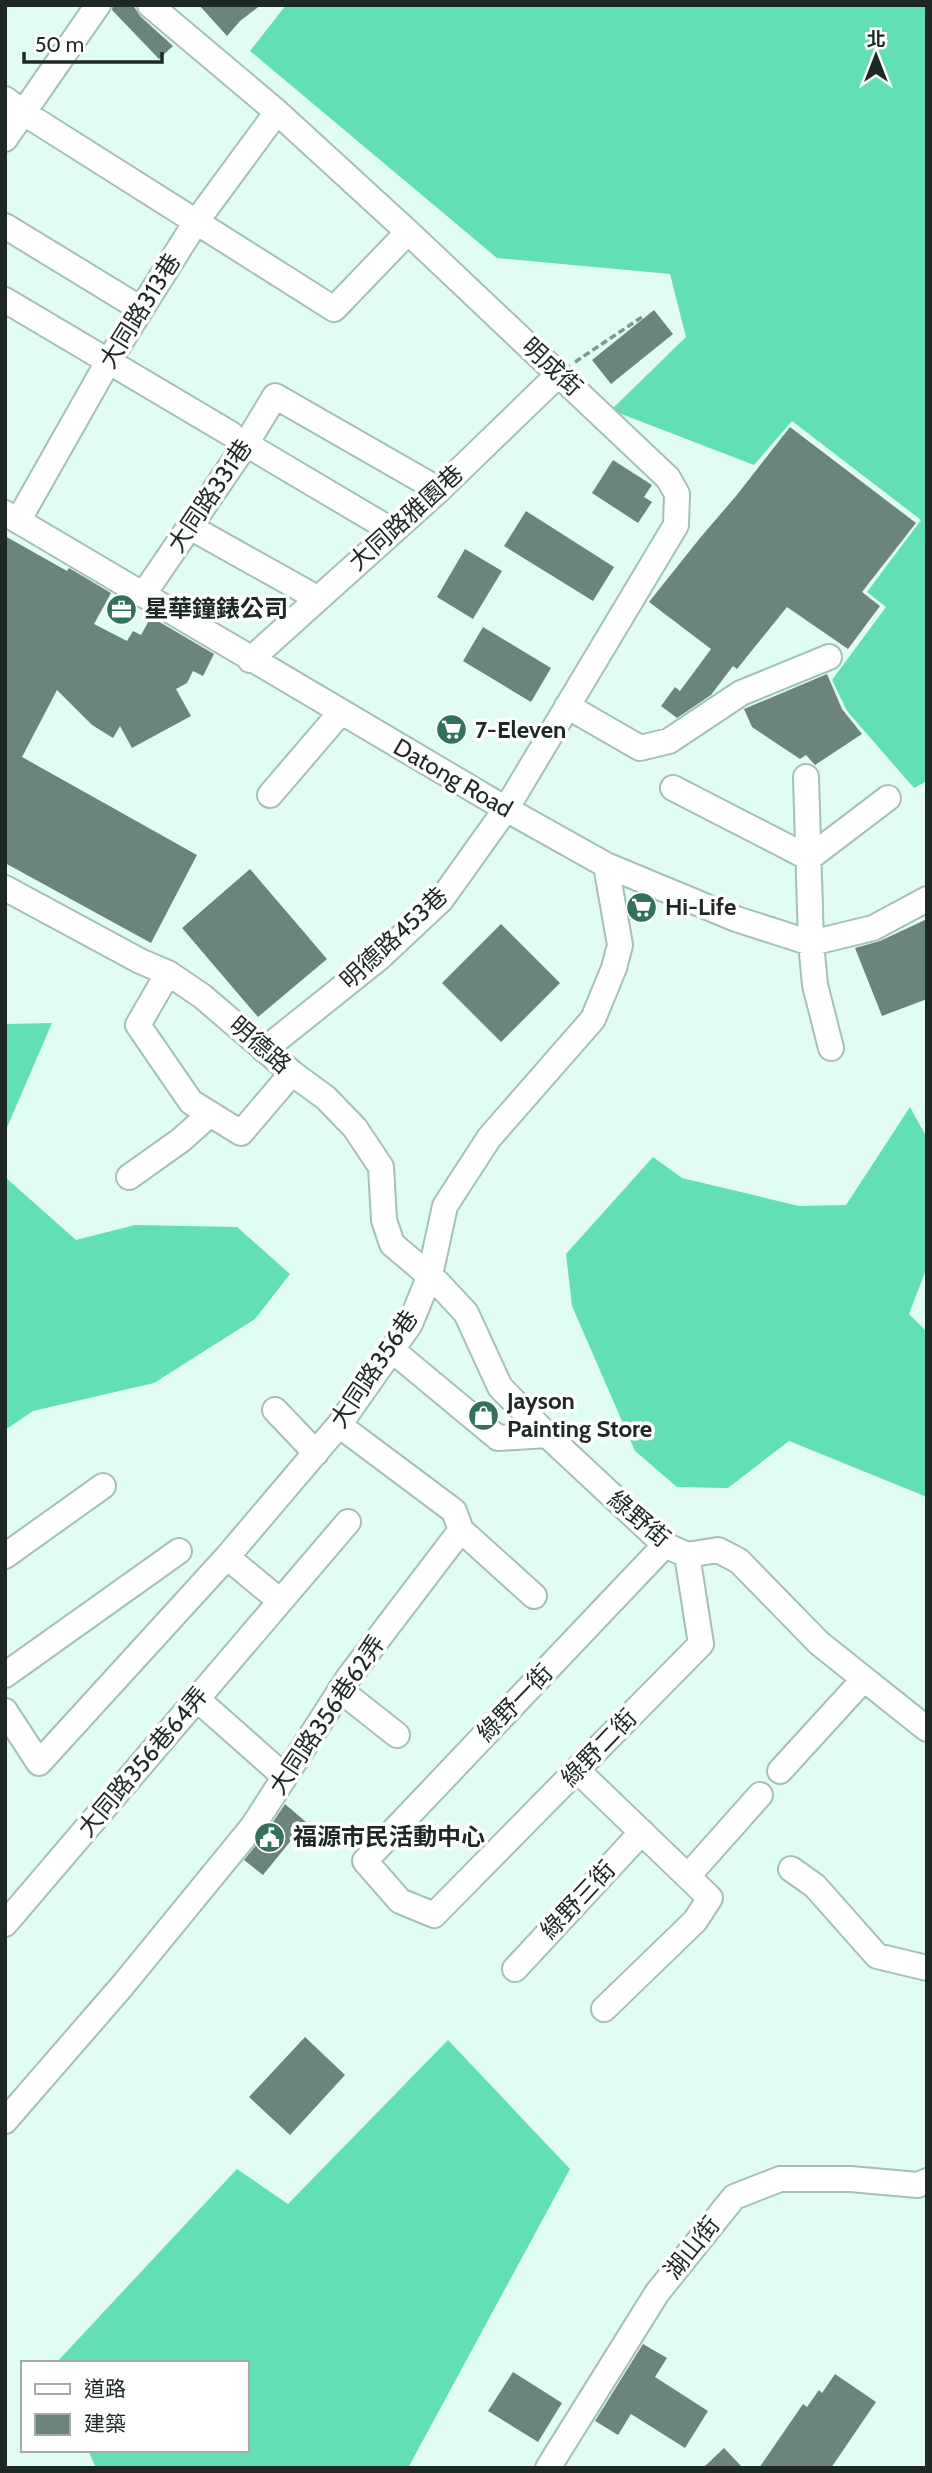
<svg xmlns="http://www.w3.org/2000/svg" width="932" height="2473" font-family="Cabin,'Noto Sans TC',sans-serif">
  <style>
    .forest { fill: #62dfb6 }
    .building { fill: #6c857b }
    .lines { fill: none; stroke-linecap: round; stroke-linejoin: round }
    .minor-casing { stroke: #a5c0b5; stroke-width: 28 }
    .path { stroke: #82968d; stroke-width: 3.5; stroke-dasharray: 7 3.5; stroke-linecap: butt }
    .minor { stroke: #fff; stroke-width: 24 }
    .labels { text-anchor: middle; stroke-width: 7; stroke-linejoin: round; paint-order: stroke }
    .street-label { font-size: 24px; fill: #1e2924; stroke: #fff }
    .poi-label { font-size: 24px; font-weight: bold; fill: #1e2924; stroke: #fff; text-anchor: start }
  </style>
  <rect width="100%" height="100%" fill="#e1fdf1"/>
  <path class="forest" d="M286,5H927V781L914,788L847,711L832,680L886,607L867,592L921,520L792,421L754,465L611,410L686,337L670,274L497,258L250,51Z
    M52,1023L5,1132V1024Z
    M910,1107L927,1138V1267L909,1314L927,1332V1497L789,1441L728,1488L677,1487L635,1451L572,1306L566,1254L653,1157L682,1178L799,1206L846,1205Z
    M5,1177L76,1240L135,1225L237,1227L290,1274L255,1319L154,1383L33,1411L5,1430Z
    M448,2040L570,2169L408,2468H96L88,2450H247V2363H56L237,2169L288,2204Z"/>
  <path class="building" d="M113,5H133L140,16L173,46L159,59L112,10Z
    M199,5H261L240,21L227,36Z
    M654,310L673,334L611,384L592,360Z
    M790,427L916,523L862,592L880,606L848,649L787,607L737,669L733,666L711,695L677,718L661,706L675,687L680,691L711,649L649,602L700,538L736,496Z
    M613,460L652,485L644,497L652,502L638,523L592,493Z
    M526,511L614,567L593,601L504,546Z
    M5,536L67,571L69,568L111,593L94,624L127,641L133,631L141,635L151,617L214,654L203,676L193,671L187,683L176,689L191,716L132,748L120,726L113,738L92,725L57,690L22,757L197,855L151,943L5,863Z
    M465,549L502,571L473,619L437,597Z
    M483,627L551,668L531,702L463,661Z
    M827,674L842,709L862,734L815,765L806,755L800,759L752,727L744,709Z
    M250,869L327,959L258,1017L182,928Z
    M927,919V999L882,1016L855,948L880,941Z
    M501,924L560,983L501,1042L442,983Z
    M285,1804L306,1822L263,1875L244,1860L265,1834Z
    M305,2037L345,2075L290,2135L249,2097Z
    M643,2344L667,2358L655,2377L708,2411L685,2448L631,2414L618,2435L595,2421Z
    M513,2372L562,2403L538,2442L488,2411Z
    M835,2374L876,2402L831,2468H759L803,2404L807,2407L819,2390L822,2393Z
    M724,2448L743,2468H703Z"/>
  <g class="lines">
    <defs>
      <path id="minor" d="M150,5L277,112L408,232L668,478L677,494L676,525L506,809L441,900L379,958L264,1050
        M5,99L24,113L334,309L408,232
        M5,139L98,5
        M5,226L141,309
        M5,300L231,434
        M246,444L381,524
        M5,513L506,809L606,865L736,919L811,943L873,928L927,899
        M18,521L108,362L196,222L277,112
        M190,527L308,593
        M143,595L246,444L275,396L439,490
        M250,660L439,490L559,374
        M567,706L640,748L669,741L741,693L829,657
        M806,777L811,943L815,985L831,1048
        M673,788L809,858L888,798
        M270,795L341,712
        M5,888L140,961L168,973L202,996L292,1073L326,1098L355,1128L381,1167L384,1220L392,1244L438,1283L466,1313L500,1387L547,1435L665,1545L687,1555L718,1550L739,1561L819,1643L927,1729
        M168,973L138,1025L191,1102L241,1133L292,1073
        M129,1177L181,1140L210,1114
        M392,1350L498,1438L547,1435
        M275,1410L316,1453
        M461,1530L534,1596
        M665,1545L365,1861L400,1901L434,1915L701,1644L687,1555
        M5,1556L103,1486
        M227,1557L280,1601
        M5,1675L179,1551
        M340,1690L397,1735
        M197,1699L285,1777
        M5,1711L39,1763L227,1557L339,1425L410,1324L430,1275L445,1206L489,1138L593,1019L614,968L620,945L606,865
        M577,1770L710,1898L695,1921L604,2009
        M780,1771L864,1679
        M791,1869L815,1886L877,1956L927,1968
        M688,1876L760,1795
        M5,1924L348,1522
        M515,1969L642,1832
        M5,2121L123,1985L253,1826L349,1677L461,1530L454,1511L339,1425
        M548,2468L657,2293L734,2197L780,2179H850L918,2185L927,2181"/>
    </defs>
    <use href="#minor" class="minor-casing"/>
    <path class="path" d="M575,362L645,315"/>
    <use href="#minor" class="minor"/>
  </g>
  <defs>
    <symbol id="office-disc" viewBox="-11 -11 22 22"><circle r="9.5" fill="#34715c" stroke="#fff"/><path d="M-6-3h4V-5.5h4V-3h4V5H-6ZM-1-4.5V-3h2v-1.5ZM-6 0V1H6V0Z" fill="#fff"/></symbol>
    <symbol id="supermarket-disc" viewBox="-11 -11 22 22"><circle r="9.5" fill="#34715c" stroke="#fff"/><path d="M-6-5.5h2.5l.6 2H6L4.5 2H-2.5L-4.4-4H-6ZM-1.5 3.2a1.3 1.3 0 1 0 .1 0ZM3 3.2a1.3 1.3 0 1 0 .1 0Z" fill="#fff"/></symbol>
    <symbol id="shop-disc" viewBox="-11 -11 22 22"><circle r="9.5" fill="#34715c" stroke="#fff"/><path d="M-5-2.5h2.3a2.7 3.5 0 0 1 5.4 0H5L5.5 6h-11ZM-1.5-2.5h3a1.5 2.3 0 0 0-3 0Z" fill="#fff"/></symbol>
    <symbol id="civic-disc" viewBox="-11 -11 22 22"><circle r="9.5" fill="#34715c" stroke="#fff"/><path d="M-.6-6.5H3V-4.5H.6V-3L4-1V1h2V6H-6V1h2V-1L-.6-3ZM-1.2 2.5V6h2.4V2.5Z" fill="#fff"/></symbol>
  </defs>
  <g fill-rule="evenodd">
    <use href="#office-disc" x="104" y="592" width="35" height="35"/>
    <use href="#supermarket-disc" x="434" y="712" width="35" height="35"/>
    <use href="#supermarket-disc" x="624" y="890" width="35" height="35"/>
    <use href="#shop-disc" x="466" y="1398" width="35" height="35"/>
    <use href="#civic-disc" x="252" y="1820" width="35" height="35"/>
  </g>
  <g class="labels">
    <g class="street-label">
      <text transform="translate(140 311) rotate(-58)" y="8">大同路313巷</text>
      <text transform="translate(552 367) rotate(43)" y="8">明成街</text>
      <text transform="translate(210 496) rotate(-56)" y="8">大同路331巷</text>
      <text transform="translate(406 518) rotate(-42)" y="8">大同路雅園巷</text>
      <text transform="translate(453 778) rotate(30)" y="8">Datong Road</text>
      <text transform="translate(394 938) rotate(-43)" y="8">明德路453巷</text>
      <text transform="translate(260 1045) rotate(41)" y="8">明德路</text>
      <text transform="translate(374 1369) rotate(-56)" y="8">大同路356巷</text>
      <text transform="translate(639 1519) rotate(40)" y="8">綠野街</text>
      <text transform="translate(515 1703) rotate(-46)" y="8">綠野一街</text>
      <text transform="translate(327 1715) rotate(-56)" y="8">大同路356巷62弄</text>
      <text transform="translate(599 1748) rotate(-46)" y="8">綠野二街</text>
      <text transform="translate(143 1762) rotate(-50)" y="8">大同路356巷64弄</text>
      <text transform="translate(578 1900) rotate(-47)" y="8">綠野三街</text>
      <text transform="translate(692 2248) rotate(-51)" y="8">湖山街</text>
    </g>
    <g class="poi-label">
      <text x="144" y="617">星華鐘錶公司</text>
      <text x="475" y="738">7-Eleven</text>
      <text x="665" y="915">Hi-Life</text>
      <text x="507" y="1409">Jayson<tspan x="507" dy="28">Painting Store</tspan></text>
      <text x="293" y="1845">福源市民活動中心</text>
    </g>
  </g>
  <rect width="932" height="2473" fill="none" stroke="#1e2924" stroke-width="14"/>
  <rect x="21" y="2361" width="228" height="91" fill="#ffffff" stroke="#a5a9a7" stroke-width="2"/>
  <rect x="35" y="2384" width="35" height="10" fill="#ffffff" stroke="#a5a9a7" stroke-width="2"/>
  <text x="84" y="2396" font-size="21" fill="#1e2924">道路</text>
  <rect x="35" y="2414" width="35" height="21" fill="#6c857b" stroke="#a5a9a7" stroke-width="2"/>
  <text x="84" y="2431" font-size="21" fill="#1e2924">建築</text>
  <g transform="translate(876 56)" stroke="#ffffff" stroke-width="5" paint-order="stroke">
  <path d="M0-5L12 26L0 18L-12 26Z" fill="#1e2924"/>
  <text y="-10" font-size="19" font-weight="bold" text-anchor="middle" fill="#1e2924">北</text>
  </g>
  <path d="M24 52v10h138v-10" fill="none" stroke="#1e2924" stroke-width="3.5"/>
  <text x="35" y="52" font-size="21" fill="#1e2924" stroke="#ffffff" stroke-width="5" paint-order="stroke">50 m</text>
</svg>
